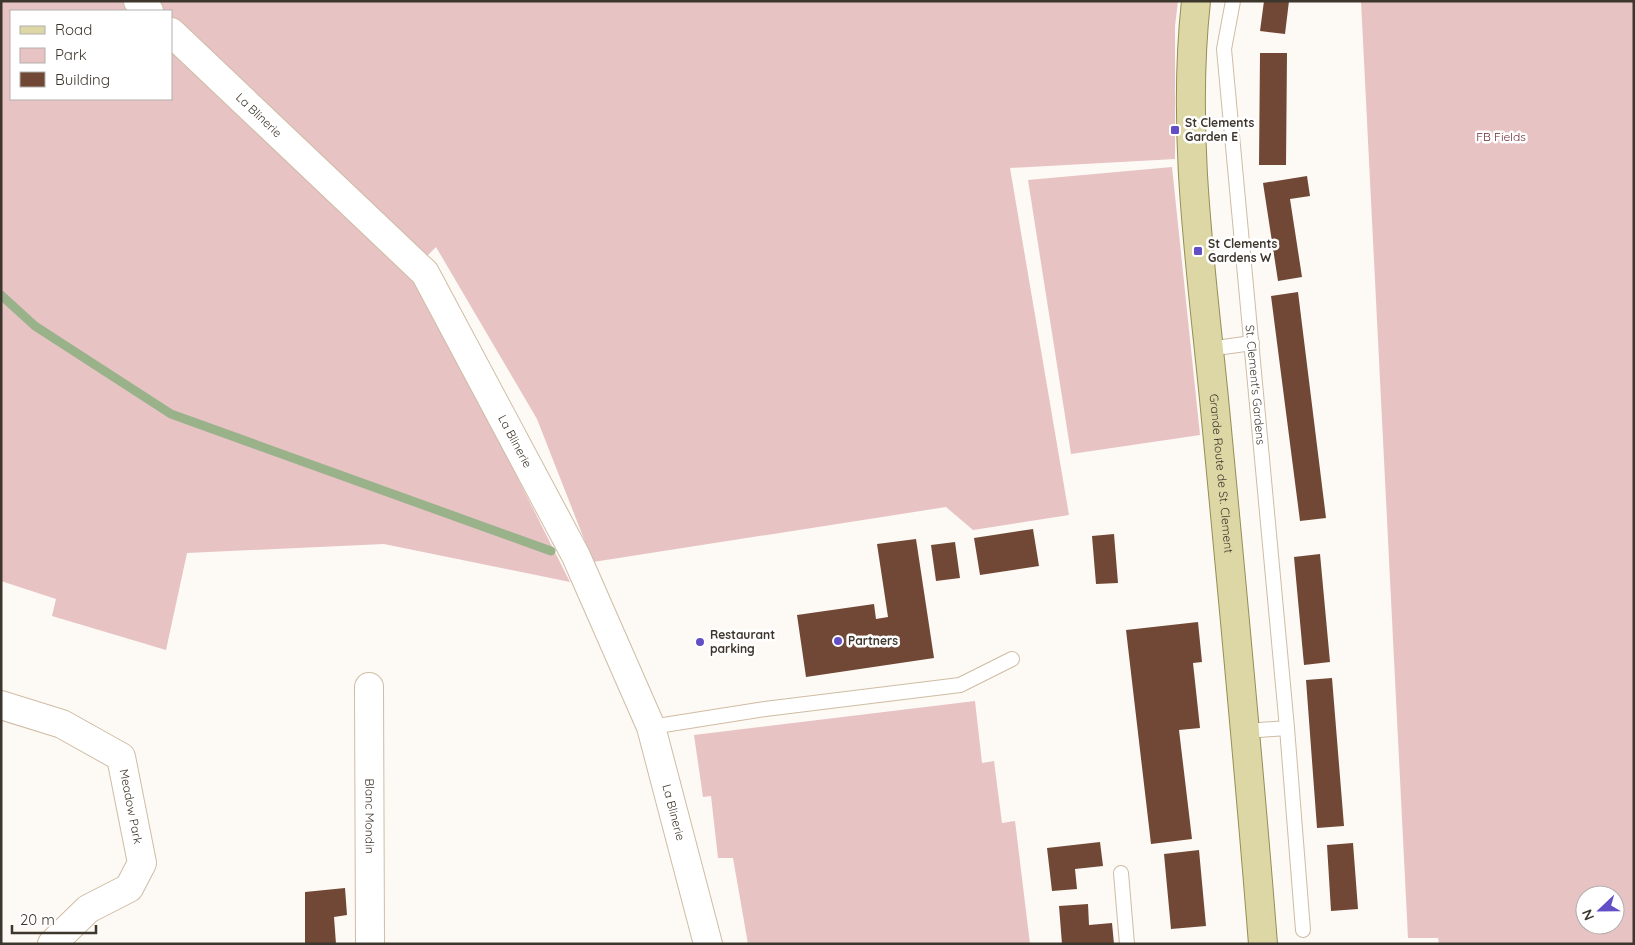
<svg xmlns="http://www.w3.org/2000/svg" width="1635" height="945" font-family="Quicksand,sans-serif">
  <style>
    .green { fill: #e7c3c4; fill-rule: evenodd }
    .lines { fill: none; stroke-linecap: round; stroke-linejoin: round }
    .stream { stroke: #99b28a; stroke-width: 9 }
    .building { fill: #714836 }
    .service-casing { stroke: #cfbca4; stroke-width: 16 }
    .minor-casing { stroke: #cfbca4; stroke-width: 30 }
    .primary-casing { stroke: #958e54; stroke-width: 30 }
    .service { stroke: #fff; stroke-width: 14 }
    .minor { stroke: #fff; stroke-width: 28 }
    .primary { stroke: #dcd7a5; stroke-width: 28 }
    .poi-dot { fill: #624ec7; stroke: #fff; stroke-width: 2 }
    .labels { text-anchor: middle; stroke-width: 5; stroke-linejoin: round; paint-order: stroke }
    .street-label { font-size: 12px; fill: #3d362c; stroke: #fff }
    .poi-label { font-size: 12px; font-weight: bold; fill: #3d362c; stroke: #fff; text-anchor: start }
    .park-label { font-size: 12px; fill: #692830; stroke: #fff }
  </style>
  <rect width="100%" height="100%" fill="#fdf9f4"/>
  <path class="green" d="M1,1H1178L1175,26V159L1010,168L1069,515L973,530L946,507L593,562L537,419L436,247L411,272L442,328L570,582L384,544L187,553L166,650L52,616L56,599L1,581ZM11,11H171V99H11Z
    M1361,1H1634V944H1439L1438,938H1408ZM1585,895H1615V925H1585Z
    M1172,167L1200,435L1071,454L1028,180Z
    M975,701L982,763L994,761L1002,823L1015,821L1030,944H748L733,858H718L711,796L703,797L694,735Z"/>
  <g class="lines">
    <path class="stream" d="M1,295L35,326L171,414L551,551"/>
  </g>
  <path class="building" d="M1264,1H1289L1285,34L1260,31Z
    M1260,53H1287L1286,165H1259Z
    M1307,176L1310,196L1290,199L1302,277L1278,281L1263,183Z
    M1298,292L1326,518L1300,521L1271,296Z
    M1033,529L1039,566L980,575L974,538Z
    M1114,534L1118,583L1096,584L1092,536Z
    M916,539L934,658L806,677L797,615L874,604L876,619L888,617L877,544Z
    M955,542L960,578L936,581L931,545Z
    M1320,554L1330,662L1304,665L1294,557Z
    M1198,622L1202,662L1193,663L1200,728L1179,730L1192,839L1151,844L1126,630Z
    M1332,678L1344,826L1317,828L1306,680Z
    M1100,842L1103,866L1075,869L1077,889L1052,891L1047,848Z
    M1353,843L1358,909L1331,911L1327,845Z
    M1199,850L1206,926L1171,929L1164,854Z
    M345,888L347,915L334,917L336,944H305V892Z
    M1088,904L1089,925L1112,923L1114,944H1062L1059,906Z"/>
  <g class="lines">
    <defs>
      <g id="service">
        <path id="s1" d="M1233,1L1224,49L1287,728L1246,731"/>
        <path d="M1209,349L1252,343"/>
        <path d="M651,727L765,709L960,685L1012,659"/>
        <path d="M1287,728L1303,930"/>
        <path d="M1121,873L1127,944"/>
      </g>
      <g id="minor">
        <path d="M138,1L149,11"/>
        <path id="s2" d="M171,32L425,273L576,556L651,727L708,944"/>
        <path id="s3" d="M369,687L370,944"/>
        <path id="s4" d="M1,705L62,724L121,757L142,863L129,888L88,909L52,944"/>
      </g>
      <g id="primary">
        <path id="s5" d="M1196,1C1181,137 1202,274 1215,409C1232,587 1249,765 1263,944"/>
      </g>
    </defs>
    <use href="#service" class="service-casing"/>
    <use href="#minor" class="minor-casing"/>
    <use href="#primary" class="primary-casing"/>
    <use href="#service" class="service"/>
    <use href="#minor" class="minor"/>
    <use href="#primary" class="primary"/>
  </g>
  <g class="poi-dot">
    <rect x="1170" y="125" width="10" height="10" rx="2.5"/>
    <rect x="1193" y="246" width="10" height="10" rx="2.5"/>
    <circle cx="838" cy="641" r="5"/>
    <circle cx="700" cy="642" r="5"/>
  </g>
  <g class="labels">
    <g class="street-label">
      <text dy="4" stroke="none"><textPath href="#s2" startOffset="121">La Blinerie</textPath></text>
      <text dy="4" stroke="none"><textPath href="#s1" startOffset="386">St. Clement's Gardens</textPath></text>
      <text dy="4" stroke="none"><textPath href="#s2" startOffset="541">La Blinerie</textPath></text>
      <text dy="4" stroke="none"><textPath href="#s5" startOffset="474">Grande Route de St. Clement</textPath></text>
      <text dy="4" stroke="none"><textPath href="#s4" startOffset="182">Meadow Park</textPath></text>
      <text dy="4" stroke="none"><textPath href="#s2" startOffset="946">La Blinerie</textPath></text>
      <text dy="4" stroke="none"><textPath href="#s3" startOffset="129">Blanc Mondin</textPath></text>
    </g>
    <g class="poi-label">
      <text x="1185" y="127">St Clements<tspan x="1185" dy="14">Garden E</tspan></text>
      <text x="1208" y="248">St Clements<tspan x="1208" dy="14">Gardens W</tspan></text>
      <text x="710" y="639">Restaurant<tspan x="710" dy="14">parking</tspan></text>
      <text x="848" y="645">Partners</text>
    </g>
    <g class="park-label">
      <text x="1501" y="141">FB Fields</text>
    </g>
  </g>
  <rect width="1635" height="945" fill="none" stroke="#3d362c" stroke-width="5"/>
  <rect x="10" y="10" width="162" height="90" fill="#ffffff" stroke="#b1afab"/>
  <rect x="20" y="26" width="25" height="8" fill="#dcd7a5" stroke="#b1afab"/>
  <text x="55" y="35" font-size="15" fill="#3d362c">Road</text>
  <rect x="20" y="48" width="25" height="15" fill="#e7c3c4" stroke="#b1afab"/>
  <text x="55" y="60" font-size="15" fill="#3d362c">Park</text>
  <rect x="20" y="72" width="25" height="15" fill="#714836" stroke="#b1afab"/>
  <text x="55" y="85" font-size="15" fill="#3d362c">Building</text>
  <g transform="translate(1600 910) rotate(248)"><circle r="24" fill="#ffffff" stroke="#b1afab"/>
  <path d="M0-4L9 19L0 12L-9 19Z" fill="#624ec7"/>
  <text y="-8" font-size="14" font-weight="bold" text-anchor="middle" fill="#3d362c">N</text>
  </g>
  <path d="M12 925v8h84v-8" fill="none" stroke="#3d362c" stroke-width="2.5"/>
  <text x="20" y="925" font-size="15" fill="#3d362c" stroke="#ffffff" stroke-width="4" paint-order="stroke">20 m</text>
</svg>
